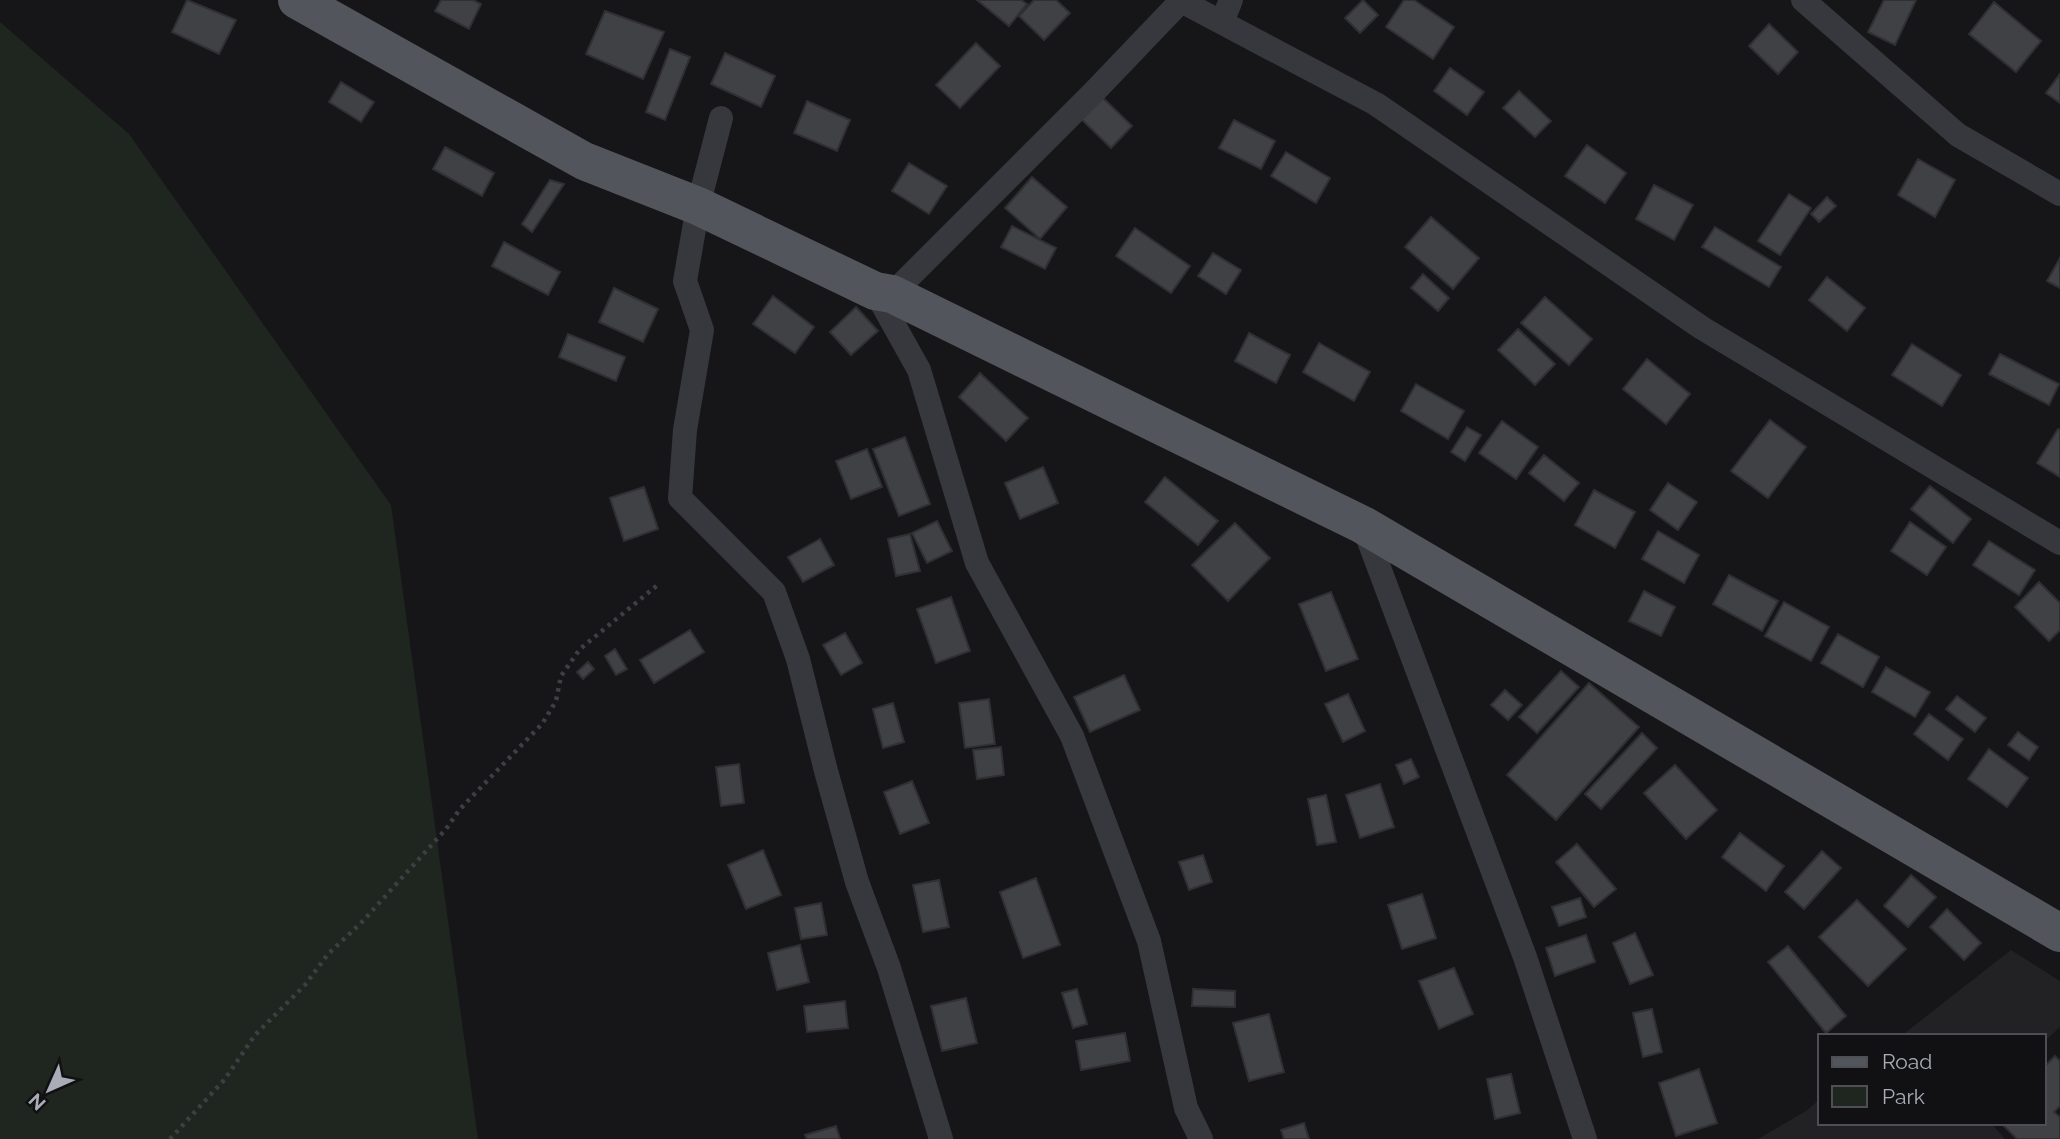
<svg xmlns="http://www.w3.org/2000/svg" width="2060" height="1139" font-family="Raleway,sans-serif">
  <style>
    .built { fill: #222225 }
    .green { fill: #1e261f }
    .building { fill: #404145; stroke: #303034; stroke-width: 2 }
    .lines { fill: none; stroke-linecap: round; stroke-linejoin: round }
    .path { stroke: #3d3f44; stroke-width: 4.5; stroke-dasharray: 3.5 5; stroke-linecap: butt }
    .street { stroke: #37383d; stroke-width: 24 }
    .primary { stroke: #53555c; stroke-width: 38 }
  </style>
  <rect width="100%" height="100%" fill="#161618"/>
  <path class="built" d="M2011,950L2060,981V1027L2044,1042V1036H1901Z
    M1820,1099V1123H1991L2005,1139H1758L1806,1111Z"/>
  <path class="green" d="M0,22L129,134L391,505L478,1139H0Z"/>
  <path class="building" d="M187,0L236,20L219,54L172,32Z
    M441,0H473L481,4L469,29L435,11Z
    M977,0H1021L1027,4L1009,26Z
    M1034,0H1056L1070,13L1044,40L1019,16Z
    M1363,0L1378,15L1360,33L1345,18Z
    M1404,0H1414L1454,27L1433,59L1386,27Z
    M1884,0H1916L1895,45L1868,32Z
    M1994,2L2041,41L2016,72L1969,34Z
    M605,11L664,32L643,79L586,54Z
    M1769,24L1798,52L1778,74L1749,46Z
    M976,43L1000,66L960,108L936,85Z
    M670,49L690,57L665,120L646,112Z
    M725,53L775,76L761,107L711,84Z
    M1450,68L1484,92L1467,115L1434,91Z
    M2060,74V103L2046,93Z
    M341,82L374,102L361,122L329,102Z
    M1519,91L1551,121L1535,137L1503,108Z
    M1097,92L1132,126L1111,148L1076,114Z
    M807,101L850,120L837,151L794,133Z
    M1234,120L1275,141L1261,169L1219,148Z
    M1587,145L1626,173L1605,203L1565,176Z
    M445,147L494,173L482,196L433,169Z
    M1286,152L1330,178L1316,203L1271,176Z
    M1918,159L1955,180L1935,217L1898,195Z
    M909,163L947,186L929,214L892,191Z
    M1032,177L1067,207L1040,239L1005,208Z
    M550,180L564,184L532,232L522,224Z
    M1654,185L1693,205L1674,240L1636,219Z
    M1789,194L1811,208L1780,255L1758,241Z
    M1827,197L1836,206L1819,222L1811,214Z
    M1431,217L1479,258L1453,289L1405,247Z
    M1012,226L1056,248L1045,269L1001,247Z
    M1715,227L1781,267L1769,287L1702,247Z
    M1135,228L1190,266L1171,293L1116,256Z
    M504,242L560,272L548,295L492,266Z
    M1213,253L1241,270L1226,294L1198,276Z
    M2060,258V288L2047,281Z
    M1423,274L1449,298L1438,311L1411,288Z
    M1827,277L1865,308L1847,331L1809,300Z
    M614,288L658,309L643,342L599,322Z
    M773,296L814,327L795,353L753,324Z
    M1545,297L1592,339L1569,365L1521,323Z
    M856,307L878,331L851,355L830,332Z
    M1518,329L1555,364L1535,385L1498,350Z
    M1249,333L1290,355L1276,383L1235,361Z
    M568,334L625,357L616,381L559,357Z
    M1319,343L1370,372L1354,401L1303,372Z
    M1912,344L1961,375L1942,406L1892,375Z
    M2000,354L2059,384L2049,405L1989,374Z
    M1647,359L1690,394L1666,424L1623,389Z
    M980,373L1028,418L1006,441L959,397Z
    M1416,384L1464,411L1448,439L1401,411Z
    M1770,420L1806,447L1768,498L1731,471Z
    M1502,421L1538,447L1516,479L1479,453Z
    M1467,427L1481,435L1465,461L1451,452Z
    M2058,429L2060,430V477L2037,463Z
    M905,437L930,504L899,516L873,449Z
    M867,449L882,487L851,499L836,461Z
    M1544,455L1579,483L1564,501L1529,473Z
    M1043,467L1058,503L1020,519L1005,483Z
    M1165,477L1218,521L1198,545L1145,502Z
    M1668,483L1697,502L1678,530L1650,510Z
    M1930,486L1971,519L1953,543L1911,509Z
    M644,487L658,529L624,541L610,498Z
    M1594,490L1635,512L1615,548L1575,525Z
    M937,521L952,551L927,563L912,533Z
    M1910,522L1946,547L1927,575L1891,551Z
    M1235,523L1270,558L1228,601L1192,565Z
    M1658,531L1699,555L1684,583L1642,559Z
    M910,534L920,571L896,576L888,539Z
    M820,539L834,565L803,582L788,557Z
    M1989,541L2035,570L2019,595L1973,565Z
    M1729,575L1778,601L1762,631L1713,604Z
    M2039,582L2060,603V630L2049,641L2015,607Z
    M1644,591L1675,607L1661,636L1629,621Z
    M1331,592L1358,659L1326,671L1299,604Z
    M951,597L970,651L936,663L917,609Z
    M1784,602L1829,627L1811,661L1765,636Z
    M690,630L704,652L654,683L640,660Z
    M845,633L862,663L841,675L823,645Z
    M1838,634L1879,657L1863,687L1821,663Z
    M615,649L627,669L616,675L605,656Z
    M588,662L594,669L583,679L577,672Z
    M1886,667L1930,692L1915,717L1872,692Z
    M1561,671L1579,687L1537,733L1519,717Z
    M1124,675L1140,710L1090,732L1074,697Z
    M1589,683L1639,727L1556,820L1507,775Z
    M1505,690L1522,705L1508,720L1491,705Z
    M1348,694L1365,731L1343,742L1325,704Z
    M1957,696L1986,718L1975,732L1946,709Z
    M989,699L995,744L965,748L959,703Z
    M893,703L904,742L883,748L873,709Z
    M1929,714L1963,739L1948,760L1914,734Z
    M2018,732L2038,747L2029,760L2008,745Z
    M1642,733L1657,748L1601,809L1585,794Z
    M1001,747L1004,775L977,779L973,750Z
    M1989,749L2028,778L2007,807L1968,779Z
    M1411,759L1419,777L1404,784L1396,765Z
    M739,764L744,803L721,806L716,767Z
    M1675,765L1717,810L1686,839L1644,793Z
    M912,781L929,823L900,834L884,792Z
    M1380,784L1394,827L1360,838L1346,795Z
    M1326,795L1336,842L1317,845L1308,799Z
    M1740,833L1784,866L1766,891L1722,857Z
    M1577,844L1616,889L1594,907L1556,862Z
    M763,850L781,895L746,909L728,865Z
    M1822,851L1841,868L1804,909L1785,892Z
    M1203,855L1212,882L1189,890L1179,862Z
    M1911,875L1936,897L1908,927L1884,906Z
    M1036,878L1060,945L1023,958L1000,892Z
    M939,880L949,927L923,932L913,885Z
    M1422,894L1436,938L1402,949L1388,905Z
    M1580,898L1586,917L1559,926L1552,907Z
    M1857,900L1906,949L1868,986L1819,937Z
    M821,903L827,935L801,939L795,908Z
    M1947,909L1981,943L1964,960L1930,927Z
    M1635,933L1653,975L1630,984L1613,943Z
    M1586,935L1595,962L1555,976L1546,948Z
    M800,945L809,982L777,990L768,953Z
    M1788,946L1846,1016L1826,1033L1768,962Z
    M1454,968L1473,1014L1439,1029L1419,981Z
    M1077,989L1087,1024L1073,1028L1062,993Z
    M1193,989L1235,991V1007L1192,1006Z
    M966,998L977,1043L942,1051L931,1006Z
    M845,1001L848,1028L807,1032L804,1006Z
    M1652,1009L1662,1052L1643,1057L1633,1013Z
    M1269,1014L1284,1072L1249,1081L1233,1023Z
    M1125,1033L1130,1061L1081,1070L1076,1041Z
    M2055,1056L2060,1061V1106L2054,1112L2060,1117V1139H2017L2001,1123H2044V1067Z
    M1699,1069L1717,1123L1676,1136L1659,1083Z
    M1511,1074L1520,1113L1495,1119L1487,1079Z
    M1304,1123L1309,1139H1284L1281,1130Z
    M836,1126L840,1139H807L805,1135Z"/>
  <g class="lines">
    <path class="path" d="M170,1139L225,1079L255,1035L305,985L328,954L362,922L446,829L460,809L542,724L556,701L561,676L580,649L660,583"/>
    <path class="street" d="M1803,0L1958,135L2060,194
      M1222,22L1231,0
      M721,118L698,206L685,281L702,330L685,430L680,498L774,592L798,659L826,771L857,882L889,968L941,1139
      M875,291L919,370L977,563L1072,736L1149,941L1186,1108L1201,1139
      M892,294L1093,93L1181,1L1376,104L1702,328L2060,543
      M1363,525L1525,957L1585,1139"/>
    <path class="primary" d="M297,0L584,161L698,206L875,291L892,294L1363,525L2060,933"/>
  </g>
  <rect x="1818" y="1034" width="228" height="91" fill="#111113" stroke="#4d4f55" stroke-width="2"/>
  <rect x="1832" y="1057" width="35" height="10" fill="#53555c" stroke="#4d4f55" stroke-width="2"/>
  <text x="1882" y="1069" font-size="21" fill="#a8adb8">Road</text>
  <rect x="1832" y="1086" width="35" height="21" fill="#1e261f" stroke="#4d4f55" stroke-width="2"/>
  <text x="1882" y="1104" font-size="21" fill="#a8adb8">Park</text>
  <g transform="translate(49 1090) rotate(225)" stroke="#111113" stroke-width="5" paint-order="stroke">
  <path d="M0-5L12 26L0 18L-12 26Z" fill="#a8adb8"/>
  <text y="-10" font-size="19" font-weight="bold" text-anchor="middle" fill="#a8adb8">N</text>
  </g>
</svg>
